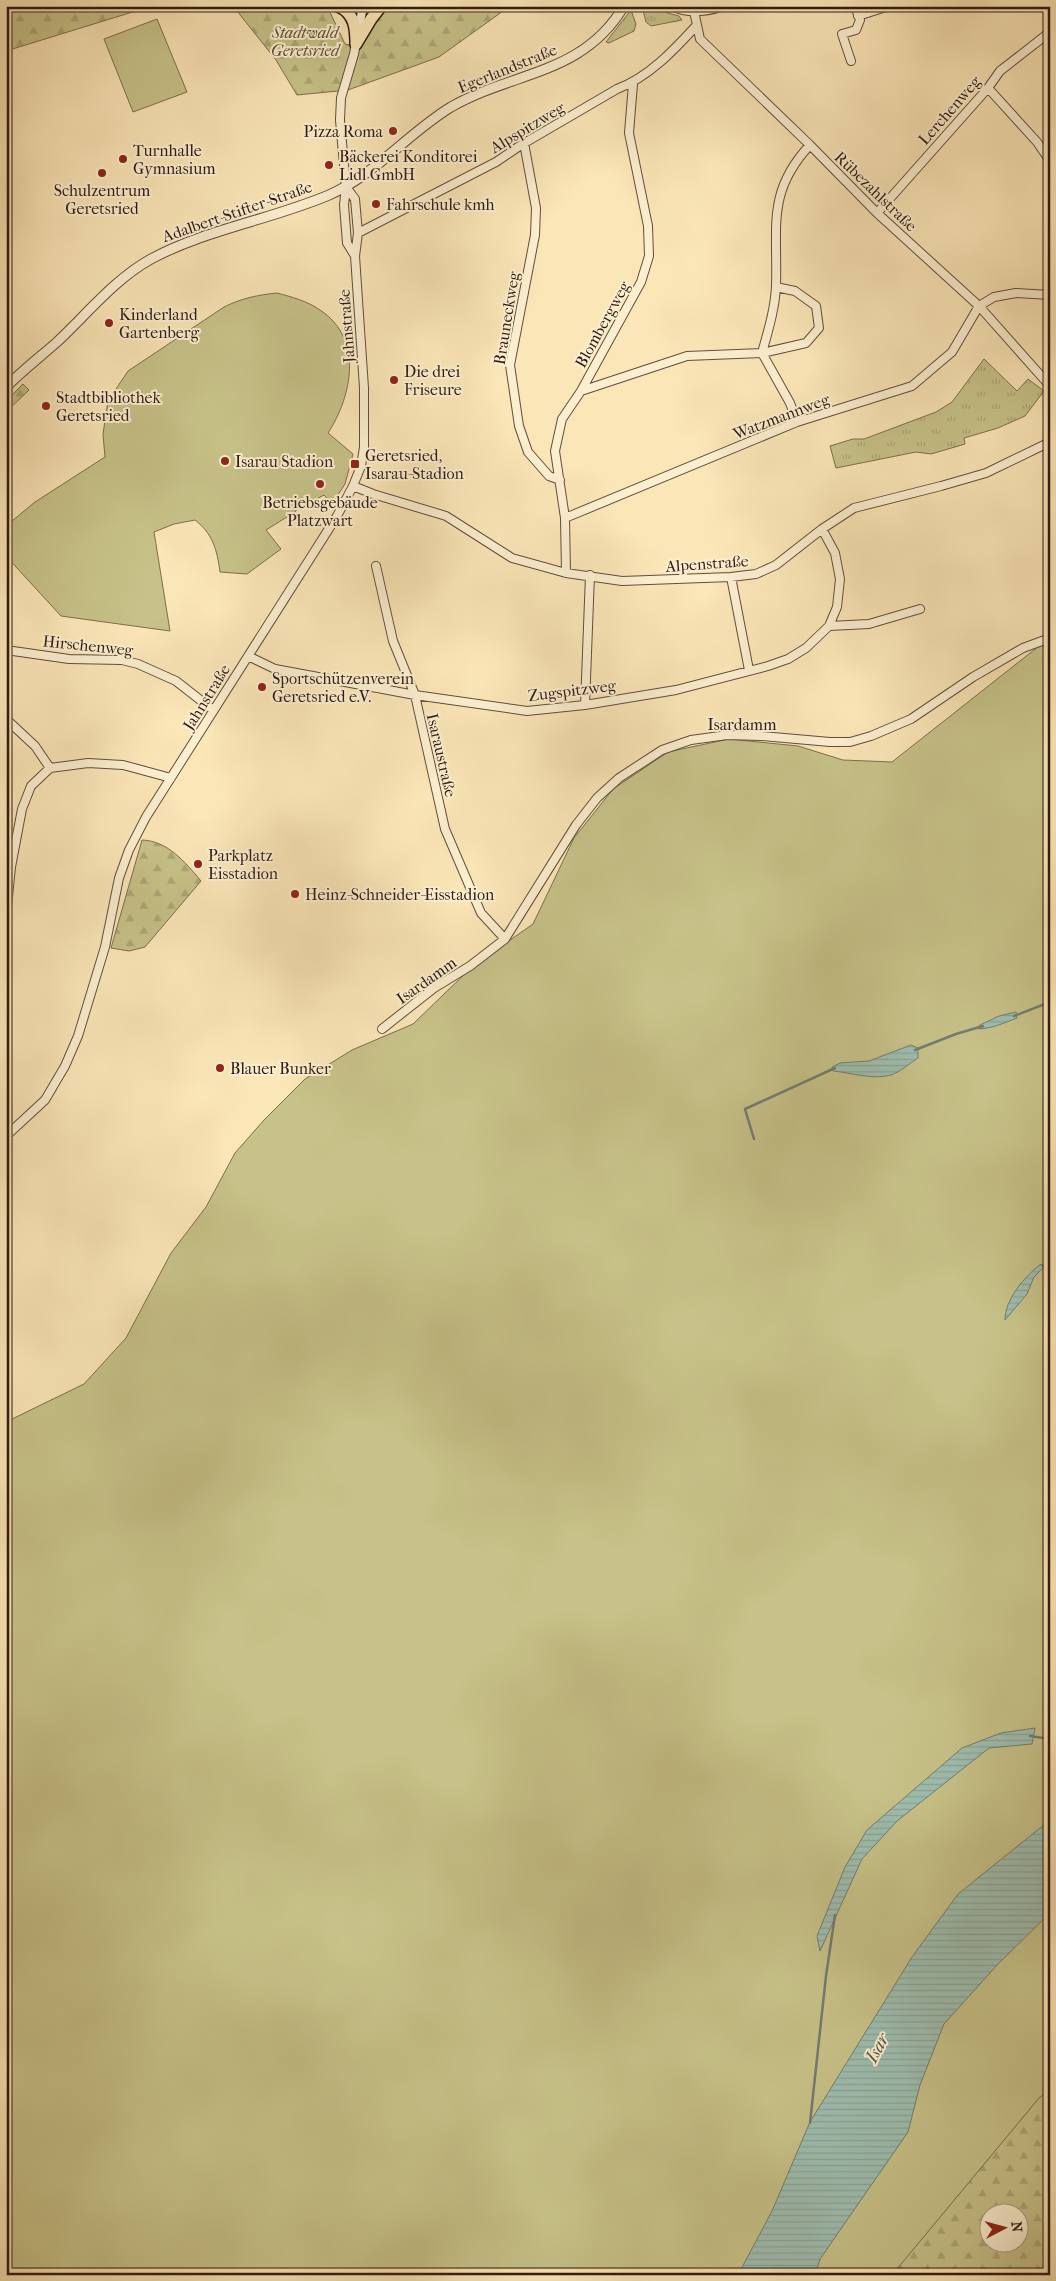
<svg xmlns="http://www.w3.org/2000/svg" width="1056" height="2281" font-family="'IM FELL French Canon',serif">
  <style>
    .grass { fill: url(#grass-tufts); stroke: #7b6e4e }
    .forest { fill: url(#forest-firs); stroke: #7b6e4e; fill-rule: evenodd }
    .green { fill: #c7c289; stroke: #7b6e4e }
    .water { fill: url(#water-rules); stroke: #727d71 }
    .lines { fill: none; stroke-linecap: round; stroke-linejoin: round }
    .stream { stroke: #727d71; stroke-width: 2.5 }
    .minor-casing { stroke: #624d3b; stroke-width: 10 }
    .tertiary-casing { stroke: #624d3b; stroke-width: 11 }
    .primary-casing { stroke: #2f1a12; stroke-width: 14 }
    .minor { stroke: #fcefd0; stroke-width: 8 }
    .tertiary { stroke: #fcefd0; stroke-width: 9 }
    .primary { stroke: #fbe6b7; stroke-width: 11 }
    .poi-dot { fill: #8f2418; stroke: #fcefd0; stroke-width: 2 }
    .labels { text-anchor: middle; stroke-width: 4; stroke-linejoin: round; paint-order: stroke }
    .park-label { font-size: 16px; font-style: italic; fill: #5d4c36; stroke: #fcefd0 }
    .street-label { font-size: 16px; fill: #2f1a12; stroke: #fcefd0 }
    .poi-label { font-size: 16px; fill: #2f1a12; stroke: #fcefd0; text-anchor: start }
    .water-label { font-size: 18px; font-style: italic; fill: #56544a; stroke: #fcefd0 }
  </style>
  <defs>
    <pattern id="grass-tufts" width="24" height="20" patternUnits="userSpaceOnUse" patternTransform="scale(1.25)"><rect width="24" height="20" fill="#c7c289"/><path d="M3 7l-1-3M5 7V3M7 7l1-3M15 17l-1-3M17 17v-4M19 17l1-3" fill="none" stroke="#aba675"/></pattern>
    <pattern id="forest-firs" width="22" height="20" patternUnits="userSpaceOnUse" patternTransform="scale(1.25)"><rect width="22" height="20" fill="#c7c289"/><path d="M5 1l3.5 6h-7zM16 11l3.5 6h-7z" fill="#aba675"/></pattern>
    <pattern id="water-rules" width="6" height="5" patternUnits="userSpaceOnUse" patternTransform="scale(1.25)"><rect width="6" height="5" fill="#9fbfb1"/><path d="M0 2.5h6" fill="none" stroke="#89a497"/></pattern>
  </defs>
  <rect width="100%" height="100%" fill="#fbe6b7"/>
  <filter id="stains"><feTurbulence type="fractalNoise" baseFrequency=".004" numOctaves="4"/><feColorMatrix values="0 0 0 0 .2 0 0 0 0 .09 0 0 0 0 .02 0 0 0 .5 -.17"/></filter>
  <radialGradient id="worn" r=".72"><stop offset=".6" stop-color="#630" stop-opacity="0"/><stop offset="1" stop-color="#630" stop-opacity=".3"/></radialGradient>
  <path class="grass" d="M642,6L679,16L682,20L651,26L646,22Z
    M631,10L636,24L634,31L609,43L606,42Z
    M984,359L1017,391L1028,379L1044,391L1025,416L998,428L964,438L965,444L931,454L916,452L836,468L830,446L853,439H864L936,412L952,402Z"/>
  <path class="forest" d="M6,6H152L6,51Z
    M233,6H322L328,8L345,44L360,47L383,10L419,6H510L439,57L348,90L297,95L276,60Z
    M23,384L29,390L6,412V401Z
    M142,840C168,841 185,862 201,881L145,947L129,951L111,948Z
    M1050,1964V2275H815ZM988,2214H1018V2244H988Z"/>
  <path class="green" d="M157,19L187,92L133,112L104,39Z
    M277,293C292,297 307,301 320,310C364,339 352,396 328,433L353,454L345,484L332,504L324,495L311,502L303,500L295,512L266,530L281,549L247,574L220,572C217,550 213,534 195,520L174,524L154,532L170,631L61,616L6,556V526L35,502L105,457L103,434L108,401L128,371L224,307C242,298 258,295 277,293Z
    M1050,644V2090L1039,2098L892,2275H6V1424L10,1420L84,1384L126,1338L171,1253L206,1207L235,1153L264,1120L305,1079L352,1050L413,1024L473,966L533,924L574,838L613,789L668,752L729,739L798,746L843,760L892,762L1039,646Z"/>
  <path class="water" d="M1016,1012L1017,1018C1004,1023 993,1028 979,1029L980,1025L999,1016Z
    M911,1045L918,1048V1058C910,1063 900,1072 891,1075C872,1080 853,1073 833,1071L832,1067L840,1063L869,1061Z
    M1041,1264L1044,1267L1034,1277L1027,1294L1005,1320C1005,1299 1025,1276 1041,1264Z
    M1035,1728L1032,1744L989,1748L897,1821L862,1859L820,1951L817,1936L845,1867L867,1830L962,1748L1001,1733Z
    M1050,1820V1913L998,1964L944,2024L920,2085L908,2132L820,2259L815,2275H738L772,2211L810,2122L912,1957L958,1894Z"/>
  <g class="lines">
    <path class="stream" d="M1014,1016L1050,1002
      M915,1050L956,1034L983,1026
      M754,1139L745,1109L835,1068
      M1043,1266L1050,1258
      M1030,1736L1050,1739
      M810,2123L826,1976L835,1915"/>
    <defs>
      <path id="minor" d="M694,11L700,39L810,145L877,213L979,306L1050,386
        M858,16L889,6
        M851,61L842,34L856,30L860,20L855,6
        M988,88L1037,142L1050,161
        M524,143L536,208L535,235L510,365L519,426L528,452L549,476L560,480
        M877,213L988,88L1000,71L1050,32
        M358,233L496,162L521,145L617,89C649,77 674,50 696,26
        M355,256L347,243L344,205L346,187L340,120L341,98L354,54L363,6
        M776,287L795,291L816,306L819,328L806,343L762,353C768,331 775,309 776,286C778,228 766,192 810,145
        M581,391L687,356L762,353L790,403L797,422
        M353,486L373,494L446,516L512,558L566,573L622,581L731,577L756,574L776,565L822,529L854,508L941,486L986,473L1050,442
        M565,518L797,422L912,386L952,352L979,306L994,297L1016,293L1050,295
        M376,566L393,641L415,695L445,829L481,913L505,939
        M566,573L565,518L555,451L562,419L581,391L641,282L649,256L648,226L629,133L633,84
        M731,577L749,670
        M829,626L869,624L920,609
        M6,650L69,659L122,660L138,664L176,681L213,710
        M248,656L275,669L415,695L527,711L585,705L676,690L768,666L788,659L806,648L829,626L837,607L840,579L835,553L822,529
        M585,705L590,575
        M6,719L35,746L50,768
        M6,916L11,867L22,809L31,786L50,768L88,763L123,765L171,778
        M382,1029L434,988L470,966L505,939L576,825L597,798L619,778L662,750L691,740L727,735L761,736L830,742H850L871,736L911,719L973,677L1023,648L1050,638
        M6,1136L45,1100L65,1066L78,1036L105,947L119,878L129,850L146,817L337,516L353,486L361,466L364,447V388L355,256L358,233L355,199L346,187"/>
      <path id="tertiary" d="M673,6C688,14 707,11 723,6
        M6,387C22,371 40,357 57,342C86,315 116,278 151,259C207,229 270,220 329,195C375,175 408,133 451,107C514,71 583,75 624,6"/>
      <path id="primary" d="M338,6C355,13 356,29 356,44
        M356,44L371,19L381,6"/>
    </defs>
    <use href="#minor" class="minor-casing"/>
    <use href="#tertiary" class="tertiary-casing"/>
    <use href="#primary" class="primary-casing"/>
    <use href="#minor" class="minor"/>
    <use href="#tertiary" class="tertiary"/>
    <use href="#primary" class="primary"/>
  </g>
  <g class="poi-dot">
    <circle cx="393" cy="131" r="5"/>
    <circle cx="123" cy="159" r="5"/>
    <circle cx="329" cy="165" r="5"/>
    <circle cx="102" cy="173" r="5"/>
    <circle cx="376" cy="204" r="5"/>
    <circle cx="109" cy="323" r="5"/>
    <circle cx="394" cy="380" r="5"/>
    <circle cx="46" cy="406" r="5"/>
    <circle cx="225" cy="461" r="5"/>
    <rect x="350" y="459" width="10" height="10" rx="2.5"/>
    <circle cx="320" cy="484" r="5"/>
    <circle cx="262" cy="687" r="5"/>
    <circle cx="198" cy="864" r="5"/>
    <circle cx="295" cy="894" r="5"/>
    <circle cx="220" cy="1068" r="5"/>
  </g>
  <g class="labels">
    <g class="park-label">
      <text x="305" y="38">Stadtwald<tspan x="305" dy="18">Geretsried</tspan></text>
    </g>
    <g class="street-label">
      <text transform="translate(507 68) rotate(-22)" y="6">Egerlandstraße</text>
      <text transform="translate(949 110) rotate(-49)" y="6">Lerchenweg</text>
      <text transform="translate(527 127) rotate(-31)" y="6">Alpspitzweg</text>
      <text transform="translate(876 191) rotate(44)" y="6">Rübezahlstraße</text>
      <text transform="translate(237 211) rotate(-19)" y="6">Adalbert-Stifter-Straße</text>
      <text transform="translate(506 318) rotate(-81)" y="6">Brauneckweg</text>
      <text transform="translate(602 324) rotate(-61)" y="6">Blombergweg</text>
      <text transform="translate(346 326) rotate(-94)" y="6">Jahnstraße</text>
      <text transform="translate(781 416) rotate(-21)" y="6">Watzmannweg</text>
      <text transform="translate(707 563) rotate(-4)" y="6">Alpenstraße</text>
      <text transform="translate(88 645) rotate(6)" y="6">Hirschenweg</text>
      <text transform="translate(572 690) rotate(-7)" y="6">Zugspitzweg</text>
      <text transform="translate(206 697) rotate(-58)" y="6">Jahnstraße</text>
      <text x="742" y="730">Isardamm</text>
      <text transform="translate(442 755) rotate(77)" y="6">Isaraustraße</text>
      <text transform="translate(426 980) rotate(-35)" y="6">Isardamm</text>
    </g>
    <g class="poi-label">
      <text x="383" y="137" text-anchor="end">Pizza Roma</text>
      <text x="133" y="156">Turnhalle<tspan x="133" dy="18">Gymnasium</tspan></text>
      <text x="339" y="162">Bäckerei Konditorei<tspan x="339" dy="18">Lidl GmbH</tspan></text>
      <text x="102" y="196" text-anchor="middle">Schulzentrum<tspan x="102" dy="18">Geretsried</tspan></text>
      <text x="386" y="210">Fahrschule kmh</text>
      <text x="119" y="320">Kinderland<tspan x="119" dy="18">Gartenberg</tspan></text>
      <text x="404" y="377">Die drei<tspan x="404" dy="18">Friseure</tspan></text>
      <text x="56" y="403">Stadtbibliothek<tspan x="56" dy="18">Geretsried</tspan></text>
      <text x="365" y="461">Geretsried,<tspan x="365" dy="18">Isarau-Stadion</tspan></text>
      <text x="235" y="467">Isarau Stadion</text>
      <text x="320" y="508" text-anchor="middle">Betriebsgebäude<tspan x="320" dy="18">Platzwart</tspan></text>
      <text x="272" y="684">Sportschützenverein<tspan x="272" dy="18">Geretsried e.V.</tspan></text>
      <text x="208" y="861">Parkplatz<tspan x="208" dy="18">Eisstadion</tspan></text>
      <text x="305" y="900">Heinz-Schneider-Eisstadion</text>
      <text x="230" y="1074">Blauer Bunker</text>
    </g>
    <g class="water-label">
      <text transform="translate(877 2048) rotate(-62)" y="6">Isar</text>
    </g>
  </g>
  <rect width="1056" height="2281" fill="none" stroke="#fbe6b7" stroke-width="25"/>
  <rect x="8" y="8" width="1041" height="2266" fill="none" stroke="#2f1a12" stroke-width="2.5"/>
  <rect x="12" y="12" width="1031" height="2256" fill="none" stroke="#2f1a12"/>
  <g transform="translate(1004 2228) rotate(84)"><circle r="24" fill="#fcefd0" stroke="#aa9a84"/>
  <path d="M0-4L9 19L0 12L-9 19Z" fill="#8f2418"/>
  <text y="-8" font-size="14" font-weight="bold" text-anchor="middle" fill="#2f1a12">N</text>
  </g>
  <rect width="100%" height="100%" filter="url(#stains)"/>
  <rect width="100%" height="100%" fill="url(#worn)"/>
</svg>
